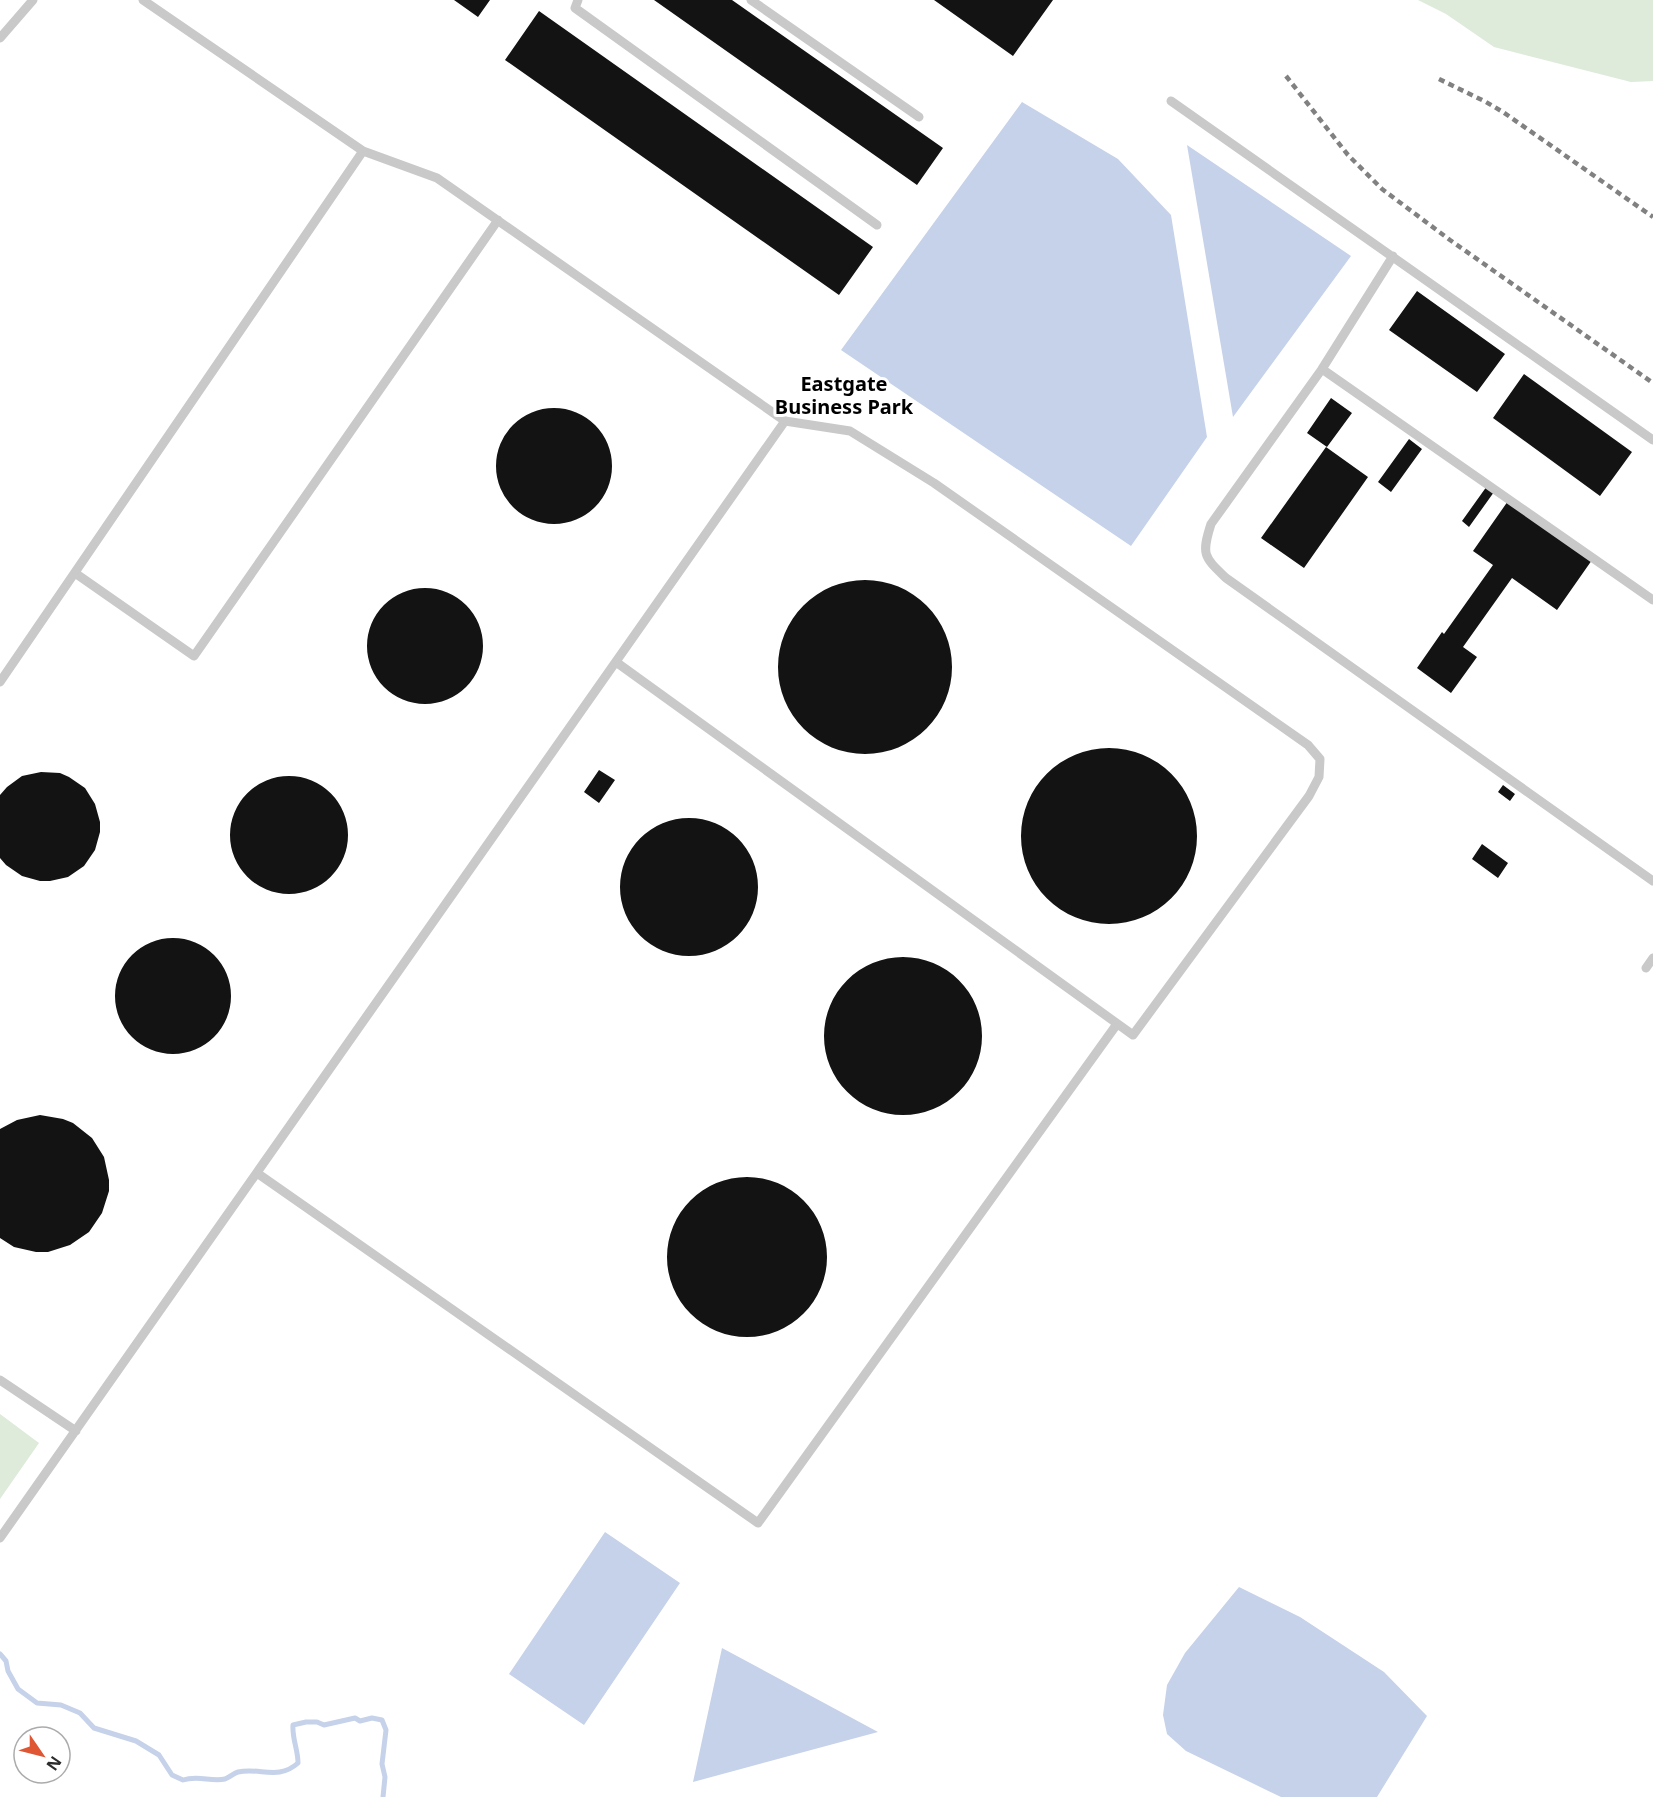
<svg xmlns="http://www.w3.org/2000/svg" width="1653" height="1797" font-family="'Noto Sans',sans-serif">
  <style>
    .green { fill: #deeada }
    .water { fill: #c6d2e9 }
    .lines { fill: none; stroke-linecap: round; stroke-linejoin: round }
    .stream { stroke: #c6d2e9; stroke-width: 5 }
    .building { fill: #131313 }
    .lane { stroke: #c9c9c9; stroke-width: 9 }
    .rail { stroke: #818181; stroke-width: 4.5; stroke-dasharray: 6 4.5; stroke-linecap: butt }
    .labels { text-anchor: middle; stroke-width: 6; stroke-linejoin: round; paint-order: stroke }
    .neighbourhood-label { font-size: 20px; font-weight: bold; fill: #000; stroke: #fff }
  </style>
  <rect width="100%" height="100%" fill="#fff"/>
  <path class="green" d="M1418,0H1653V81L1631,82L1494,47L1446,14Z
    M0,1414L39,1443L0,1499Z"/>
  <path class="water" d="M1022,102L1118,159L1171,215L1207,437L1131,546L841,350Z
    M1187,145L1351,256L1233,417Z
    M605,1532L680,1583L584,1725L509,1674Z
    M1239,1587L1300,1617L1384,1672L1427,1716L1377,1797H1281L1186,1751L1167,1734L1163,1715L1167,1685L1185,1653Z
    M722,1648L878,1732L693,1782Z"/>
  <g class="lines">
    <path class="stream" d="M0,1654L6,1661L8,1671L18,1689L37,1703L61,1705L80,1713L94,1728L136,1741L159,1755L172,1775L183,1780C198,1775 211,1782 225,1779C230,1777 234,1773 238,1772C260,1767 278,1781 298,1763C298,1749 292,1739 293,1725L306,1722H317L324,1725L355,1718L360,1721L372,1718L382,1720L386,1730L382,1764L385,1777L383,1797"/>
  </g>
  <path class="building" d="M454,0H490L478,17Z
    M654,0H732L943,148L917,185Z
    M934,0H1053L1013,56Z
    M539,11L873,247L839,295L505,60Z
    M1417,291L1505,354L1477,392L1389,330Z
    M1524,374L1632,452L1600,496L1493,418Z
    M1331,398L1352,413L1327,447L1307,433Z
    M496 466a58 58 0 1 1 116 0a58 58 0 1 1-116 0Z
    M1409,439L1422,449L1391,492L1378,482Z
    M1326,447L1368,477L1304,568L1261,538Z
    M1487,486L1494,492L1469,527L1462,521Z
    M1508,501L1592,560L1557,610L1512,578L1463,647L1477,657L1451,693L1417,668L1442,632L1444,634L1493,565L1473,551Z
    M778 667a87 87 0 1 1 174 0a87 87 0 1 1-174 0Z
    M367 646a58 58 0 1 1 116 0a58 58 0 1 1-116 0Z
    M1021 836a88 88 0 1 1 176 0a88 88 0 1 1-176 0Z
    M599,770L615,780L599,803L584,792Z
    M41,772L60,773L69,777L85,788L95,804L100,822V832L95,850L84,866L68,877L50,881H40L22,876L6,865L0,858V795L7,787L22,776Z
    M230 835a59 59 0 1 1 118 0a59 59 0 1 1-118 0Z
    M1503,785L1515,794L1510,801L1498,792Z
    M620 887a69 69 0 1 1 138 0a69 69 0 1 1-138 0Z
    M1482,844L1508,863L1498,878L1472,859Z
    M115 996a58 58 0 1 1 116 0a58 58 0 1 1-116 0Z
    M824 1036a79 79 0 1 1 158 0a79 79 0 1 1-158 0Z
    M40,1115L63,1119L73,1123L92,1138L104,1157L109,1180V1191L102,1213L89,1232L70,1245L48,1252H36L14,1247L0,1238V1129L17,1120Z
    M667 1257a80 80 0 1 1 160 0a80 80 0 1 1-160 0Z"/>
  <g class="lines">
    <path class="lane" d="M143,0L363,151
      M578,0L575,8L877,225
      M751,0L919,117
      M0,38L33,0
      M1171,101L1653,440
      M1393,256L1322,369L1653,600
      M1322,369L1211,524C1201,555 1204,557 1226,578L1653,881
      M75,573L194,656L498,220
      M0,682L363,151L437,178L785,421
      M1646,968L1653,958
      M257,1173L758,1523L1117,1024
      M0,1380L76,1431
      M0,1538L785,421L850,431L934,483L1308,745L1320,759L1319,777L1309,796L1133,1035L616,662"/>
    <path class="rail" d="M1286,76L1348,155L1382,189L1450,240L1653,383
      M1439,79L1486,102L1503,112L1653,217"/>
  </g>
  <g class="labels">
    <g class="neighbourhood-label">
      <text x="844" y="391">Eastgate<tspan x="844" dy="23">Business Park</tspan></text>
    </g>
  </g>
  <g transform="translate(42 1755) rotate(125)"><circle r="28" fill="#ffffff" stroke="#ababab" stroke-width="1.5"/>
  <path d="M0-4.5L10 22L0 15L-10 22Z" fill="#de5634"/>
  <text y="-9" font-size="16" font-weight="bold" text-anchor="middle" fill="#2c2c2c">N</text>
  </g>
</svg>
